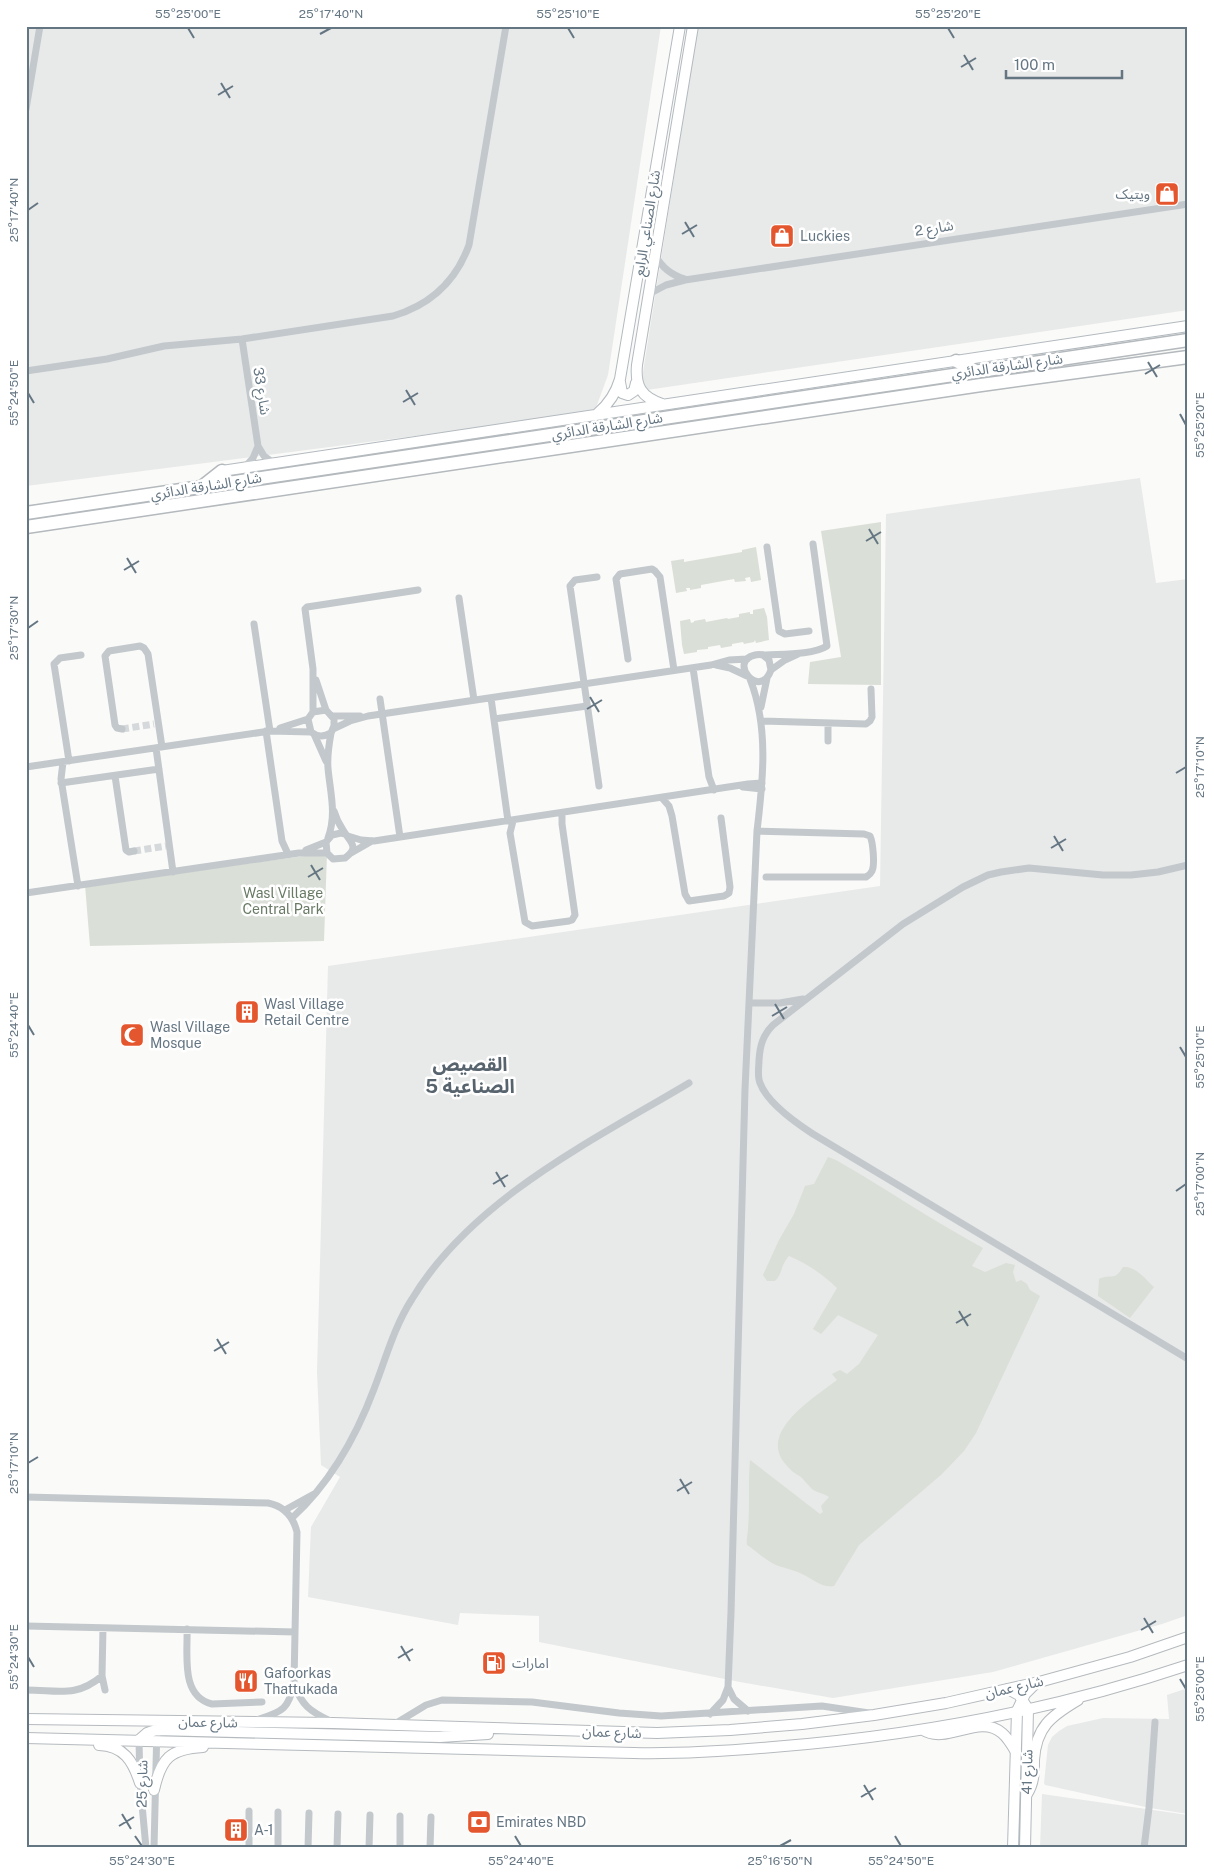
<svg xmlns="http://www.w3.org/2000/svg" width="1214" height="1874" font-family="'Public Sans','Noto Sans Arabic',sans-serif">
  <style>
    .built { fill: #e8e9e9 }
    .green { fill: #dadfd7 }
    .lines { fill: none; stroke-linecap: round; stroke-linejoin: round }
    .street-tunnel { stroke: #d5d9db; stroke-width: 7; stroke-dasharray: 7 3.5; stroke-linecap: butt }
    .secondary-casing { stroke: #b3babf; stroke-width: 12 }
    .primary-casing { stroke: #b5babe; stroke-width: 12 }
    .highway-casing { stroke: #b4b9bd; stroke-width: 15 }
    .street { stroke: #c3c8cc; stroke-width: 7 }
    .secondary { stroke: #fff; stroke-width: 10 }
    .primary { stroke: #fff; stroke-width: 10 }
    .highway { stroke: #fff; stroke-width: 12 }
    .ticks { fill: none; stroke: #657683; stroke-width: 2 }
    .labels { text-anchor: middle; stroke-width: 5; stroke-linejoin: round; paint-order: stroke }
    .poi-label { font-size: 14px; fill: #657683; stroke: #fff; text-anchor: start }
    .street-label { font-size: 14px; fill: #657683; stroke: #fff }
    .park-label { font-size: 14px; fill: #687a64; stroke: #fff }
    .district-label { font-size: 19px; font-weight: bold; fill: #57646e; stroke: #fff }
    .neatline { fill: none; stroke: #657683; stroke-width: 2 }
    .ticks-label { font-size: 12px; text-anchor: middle; fill: #657683 }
  </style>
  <rect width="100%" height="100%" fill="#fafaf8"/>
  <path class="built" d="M26,26H661L608,375L594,413L26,486Z
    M698,26H1188V310L640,391Z
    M1140,478L1156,583L1188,579V1615L1162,1624L993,1672L833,1698L740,1682L539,1642V1616L460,1613L458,1625L308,1597L311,1527L340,1477L321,1465L317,1372L328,966L880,886L886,514Z
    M1188,1688V1814L1150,1808L1045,1785L1044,1783L1048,1745L1052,1737L1059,1731L1067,1726L1103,1718L1169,1719L1167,1695Z
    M1042,1794L1188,1815V1848H1040Z"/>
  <path class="green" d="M881,522V685L808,684L810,662L841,657L821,531Z
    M756,547L761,580L751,582L750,577L745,578L746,581L735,582L734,579L701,585V588L690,590V588H686L687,591L676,593L671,561L684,559V562L742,552V550Z
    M764,608L767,617L769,640L756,643L755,640L754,642L744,644L743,642L732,644V646L721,648L720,645L708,647V649L697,650V652L684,654L682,645L680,621L690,619L691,623L694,622V621L705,619L706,622L727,618L728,619L739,617V614L750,612V614H753V610Z
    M327,853L324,941L90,946L85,885Z
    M828,1157L836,1160C885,1188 933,1221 983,1248L972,1266L985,1272L1006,1263L1015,1265L1013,1272L1016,1282L1021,1280L1027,1284L1030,1290L1040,1296L976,1433L964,1451L942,1474L859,1545L834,1586C821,1588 813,1579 802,1574C793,1569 781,1568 772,1563C763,1558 755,1550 747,1545C746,1539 748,1534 748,1529C750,1506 748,1483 750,1460L820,1514L823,1512L821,1506L829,1497C824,1493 817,1493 812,1489C808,1485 805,1481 801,1477C797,1474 792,1472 789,1468C753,1434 814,1398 837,1380L832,1374L840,1370L847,1374L859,1364L878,1335L838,1315L821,1334L813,1329L837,1288C824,1275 806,1263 789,1256C780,1266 783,1273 775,1281H767L763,1275L779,1240L794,1214L805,1186L814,1184Z
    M1123,1267C1136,1266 1145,1279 1154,1287L1130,1318L1098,1296L1099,1279C1112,1273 1114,1282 1123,1267Z"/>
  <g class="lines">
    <path class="street-tunnel" d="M122,729L154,724
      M134,851L166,846"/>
    <defs>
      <path id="secondary" d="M620,382L622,393L628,395L634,391L636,383
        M662,404C641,397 635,386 637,365L693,26
        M598,413C610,403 616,393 620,379L680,26
        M222,471L1188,326
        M1008,1689L1019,1695L1028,1709L1025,1848
        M1013,1848L1017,1711L1025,1694L1036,1683"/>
      <path id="primary" d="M26,1719L333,1723L657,1733L730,1730L802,1724L874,1715L946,1703L1039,1682L1130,1657L1188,1637
        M923,1730C947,1745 979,1713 1002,1733C1008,1738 1012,1745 1016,1752
        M26,1738L634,1753C680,1754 727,1751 773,1747C914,1736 1054,1710 1188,1665
        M139,1740L147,1733L156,1730L440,1737L488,1734
        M99,1745C124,1746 133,1761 140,1783
        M154,1790C161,1758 170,1749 203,1747
        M1027,1794C1034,1783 1034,1773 1034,1760C1036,1727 1051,1716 1078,1700"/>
      <path id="highway" d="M956,361L976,371
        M203,486L222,471
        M26,513L1188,340
        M26,527L981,385L1188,357"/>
    </defs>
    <use href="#secondary" class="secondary-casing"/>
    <use href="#primary" class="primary-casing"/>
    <use href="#highway" class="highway-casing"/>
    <path class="street" d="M26,109L40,26
      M655,255C662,268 671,275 685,279
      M649,294L666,285L685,280L1188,204
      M242,339L258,446L264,456L274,463
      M26,371L107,359L164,346L242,339L393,316C430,305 456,281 469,245L506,26
      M245,467L253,458L258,446
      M767,547L779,631L785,634L809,631
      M597,577L575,580L570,586L599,786
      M459,598L474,700
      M254,624L270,731
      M763,655L769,660L771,670C760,701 727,661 755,655C759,654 762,655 766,655C783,654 813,655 827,646L813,544
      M628,659L616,579L620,574L652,569L655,571L660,577L674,670
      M716,665L730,668L747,676
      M693,668L709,777L714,790
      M771,670L785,660L798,654
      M316,680L326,710L334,719V726L331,733C323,737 318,737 311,732L308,719L313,712L326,710
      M491,698L508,821
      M380,699L400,837
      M761,707L767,678
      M313,712V669L305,609L307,607L418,590
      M333,716H360
      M494,719L587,706
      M761,721L866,724L870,721L872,717L871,689
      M280,728L308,719
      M122,729L117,728L115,725L105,656L109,651L140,646L144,648L148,654L162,747
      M333,729L350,721L368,716L711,665L729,660L747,659
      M266,731L282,841L288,854
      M314,734L326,761
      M828,741V723
      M156,748L173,872
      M69,761L54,664L60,658L81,655
      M63,762L61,779L78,886
      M26,767L270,731L311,732
      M115,776L126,850L129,852L134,851
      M61,783L159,769
      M743,787L762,789
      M662,798L669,806L672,816L685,894L689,901L724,896L729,893L730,887L721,818
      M334,811C336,818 339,824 343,830C349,841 361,847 345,858L333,859L327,853L326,842L332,835L341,833L345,834
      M513,821L510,833L525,922L532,926L569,921L572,920L575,915L562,824V813
      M757,831L864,834L870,836C873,842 875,865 872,871C870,875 869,875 866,877H766
      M348,836L361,840L374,841L748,784L762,783
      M328,838C337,814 330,792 328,768C327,756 329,744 331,733
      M306,850L326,842
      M351,853L372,841
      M1188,865L1158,872L1131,875H1103L1029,868L1001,872L988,875L963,887L903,924L773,1025C763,1035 760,1045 759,1060C759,1067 757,1076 760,1083C767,1102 796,1123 813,1134L1188,1359
      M26,893L299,853H327
      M749,1003H780L803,999
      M26,1497L268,1503C283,1506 293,1516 297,1532L294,1683C289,1708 283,1712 259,1719
      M285,1510L314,1494
      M292,1518C329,1484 356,1437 374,1389C386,1358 394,1327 412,1299C472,1199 592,1141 689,1083
      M26,1626L295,1632
      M103,1628L102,1676L105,1690
      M187,1629C188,1655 180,1696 212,1704L262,1702
      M294,1684C302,1706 310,1711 330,1721
      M728,1687L734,1699L748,1711
      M26,1690C58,1690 76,1698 102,1676
      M710,1714L723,1700L728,1687L731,1612L745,1089L757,831C763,781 769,727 750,679
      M393,1725L426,1705L442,1700L532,1702L619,1713L661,1716L822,1706L869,1713
      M139,1740L140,1783L146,1848
      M154,1848L157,1726
      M249,1848V1811
      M278,1848V1812
      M308,1848L309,1813
      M337,1848L338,1814
      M369,1848L370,1815
      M400,1848V1816
      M430,1848L431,1817
      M1144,1848L1149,1808L1155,1722"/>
    <use href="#secondary" class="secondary"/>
    <use href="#primary" class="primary"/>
    <use href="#highway" class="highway"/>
  </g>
  <path class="ticks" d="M188,28L194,38M568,28L574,38M948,28L954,38M320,34L331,28M964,55L973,70M961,67L976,58M221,83L230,98M218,95L233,86M28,210L38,203M685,222L694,237M682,234L697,225M1148,362L1157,377M1145,374L1160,365M406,390L415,405M28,393L34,403M403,402L418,393M1180,414L1186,425M869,529L878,544M866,541L881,532M127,558L136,573M124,570L139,561M28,628L38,621M590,697L599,712M587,709L602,700M1176,773L1186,767M1054,836L1063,851M1051,848L1066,839M311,865L320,880M308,877L323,868M775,1004L784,1019M772,1016L787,1007M28,1025L34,1035M1180,1047L1186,1057M496,1172L505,1187M493,1184L508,1175M1176,1191L1186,1184M959,1311L968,1326M956,1323L971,1314M217,1339L226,1354M214,1351L229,1342M28,1463L38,1457M680,1479L689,1494M677,1491L692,1482M1144,1618L1153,1633M1141,1630L1156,1621M401,1646L410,1661M28,1657L34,1667M398,1658L413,1649M1180,1679L1186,1689M864,1785L873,1800M861,1797L876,1788M122,1814L131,1829M119,1826L134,1817M135,1836L142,1846M515,1836L521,1846M895,1836L901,1846M780,1846L791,1840"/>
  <defs>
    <symbol id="shop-square" viewBox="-11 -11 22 22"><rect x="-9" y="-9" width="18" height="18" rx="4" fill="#e4572e" stroke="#fff"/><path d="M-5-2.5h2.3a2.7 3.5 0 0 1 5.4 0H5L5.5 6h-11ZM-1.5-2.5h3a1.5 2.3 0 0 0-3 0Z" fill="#fff"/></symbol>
    <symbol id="building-square" viewBox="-11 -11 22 22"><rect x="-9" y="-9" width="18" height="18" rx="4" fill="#e4572e" stroke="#fff"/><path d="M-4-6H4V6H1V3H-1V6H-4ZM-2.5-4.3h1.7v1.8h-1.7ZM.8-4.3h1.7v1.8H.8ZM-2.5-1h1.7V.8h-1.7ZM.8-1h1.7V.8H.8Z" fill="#fff"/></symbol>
    <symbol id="mosque-square" viewBox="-11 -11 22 22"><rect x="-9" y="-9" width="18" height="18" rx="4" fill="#e4572e" stroke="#fff"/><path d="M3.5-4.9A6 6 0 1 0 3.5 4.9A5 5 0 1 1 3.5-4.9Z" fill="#fff"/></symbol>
    <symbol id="fuel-square" viewBox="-11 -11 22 22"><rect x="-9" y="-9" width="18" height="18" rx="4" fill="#e4572e" stroke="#fff"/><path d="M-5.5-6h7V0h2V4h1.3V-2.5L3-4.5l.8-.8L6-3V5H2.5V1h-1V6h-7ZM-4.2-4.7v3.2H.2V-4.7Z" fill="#fff"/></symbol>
    <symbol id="restaurant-square" viewBox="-11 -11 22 22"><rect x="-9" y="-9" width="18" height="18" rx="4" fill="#e4572e" stroke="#fff"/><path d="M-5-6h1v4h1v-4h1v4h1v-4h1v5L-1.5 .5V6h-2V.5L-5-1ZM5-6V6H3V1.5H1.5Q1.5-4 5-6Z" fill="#fff"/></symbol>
    <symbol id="bank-square" viewBox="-11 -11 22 22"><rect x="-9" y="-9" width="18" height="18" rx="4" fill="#e4572e" stroke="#fff"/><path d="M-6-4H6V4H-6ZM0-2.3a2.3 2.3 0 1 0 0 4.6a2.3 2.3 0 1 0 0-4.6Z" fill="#fff"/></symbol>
  </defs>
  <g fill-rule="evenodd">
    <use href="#shop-square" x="1153" y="180" width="28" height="28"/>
    <use href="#shop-square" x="768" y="222" width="28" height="28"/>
    <use href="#building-square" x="233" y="998" width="28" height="28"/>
    <use href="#mosque-square" x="118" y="1021" width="28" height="28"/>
    <use href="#fuel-square" x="480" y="1649" width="28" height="28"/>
    <use href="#restaurant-square" x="232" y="1667" width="28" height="28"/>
    <use href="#bank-square" x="465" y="1808" width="28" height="28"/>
    <use href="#building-square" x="222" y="1816" width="28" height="28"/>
  </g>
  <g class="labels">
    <g class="poi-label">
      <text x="1150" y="199" text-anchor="end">ویتیک</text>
      <text x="800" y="241">Luckies</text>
      <text x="264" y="1009">Wasl Village<tspan x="264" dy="16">Retail Centre</tspan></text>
      <text x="150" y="1032">Wasl Village<tspan x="150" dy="16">Mosque</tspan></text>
      <text x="512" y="1668">امارات</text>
      <text x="264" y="1678">Gafoorkas<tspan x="264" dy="16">Thattukada</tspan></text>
      <text x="496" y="1827">Emirates NBD</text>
      <text x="254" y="1835">A-1</text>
    </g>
    <g class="street-label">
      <text transform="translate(647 223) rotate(-81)" y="5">شارع الصناعي الرابع</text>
      <text transform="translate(934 228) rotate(-9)" y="5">شارع 2</text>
      <text transform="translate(1007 366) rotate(-8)" y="5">شارع الشارقة الدائري</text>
      <text transform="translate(262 391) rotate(81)" y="5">شارع 33</text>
      <text transform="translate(607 426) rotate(-9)" y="5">شارع الشارقة الدائري</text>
      <text transform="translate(206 486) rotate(-9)" y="5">شارع الشارقة الدائري</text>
      <text transform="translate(1014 1687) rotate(-13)" y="5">شارع عمان</text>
      <text transform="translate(208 1722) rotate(1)" y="5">شارع عمان</text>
      <text transform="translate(612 1732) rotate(2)" y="5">شارع عمان</text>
      <text transform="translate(1027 1772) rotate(-89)" y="5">شارع 41</text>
      <text transform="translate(142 1784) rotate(-89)" y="5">شارع 25</text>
    </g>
    <g class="park-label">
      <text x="283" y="898">Wasl Village<tspan x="283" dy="16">Central Park</tspan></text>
    </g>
    <g class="district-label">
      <text x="470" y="1071">القصيص<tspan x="470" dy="22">الصناعية 5</tspan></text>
    </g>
  </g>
  <rect width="1214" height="1874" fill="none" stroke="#ffffff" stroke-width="55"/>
  <path d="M1006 70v8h116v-8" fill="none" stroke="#657683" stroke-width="2.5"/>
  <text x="1014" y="70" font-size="15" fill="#657683" stroke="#ffffff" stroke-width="4" paint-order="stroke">100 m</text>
  <rect x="28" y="28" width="1158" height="1818" class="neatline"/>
  <g class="ticks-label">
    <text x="188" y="18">55°25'00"E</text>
    <text x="331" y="18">25°17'40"N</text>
    <text x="568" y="18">55°25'10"E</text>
    <text x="948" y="18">55°25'20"E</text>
    <text transform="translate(14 210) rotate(-90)" y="4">25°17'40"N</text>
    <text transform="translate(14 393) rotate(-90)" y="4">55°24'50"E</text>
    <text transform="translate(1200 425) rotate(-90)" y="4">55°25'20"E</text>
    <text transform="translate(14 628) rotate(-90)" y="4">25°17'30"N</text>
    <text transform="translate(1200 767) rotate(-90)" y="4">25°17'10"N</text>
    <text transform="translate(14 1025) rotate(-90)" y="4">55°24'40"E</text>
    <text transform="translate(1200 1057) rotate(-90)" y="4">55°25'10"E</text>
    <text transform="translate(1200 1184) rotate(-90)" y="4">25°17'00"N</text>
    <text transform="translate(14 1463) rotate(-90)" y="4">25°17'10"N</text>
    <text transform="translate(14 1657) rotate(-90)" y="4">55°24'30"E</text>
    <text transform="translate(1200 1689) rotate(-90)" y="4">55°25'00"E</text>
    <text x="142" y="1865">55°24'30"E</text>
    <text x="521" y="1865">55°24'40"E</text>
    <text x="780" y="1865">25°16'50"N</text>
    <text x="901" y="1865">55°24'50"E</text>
  </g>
</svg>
